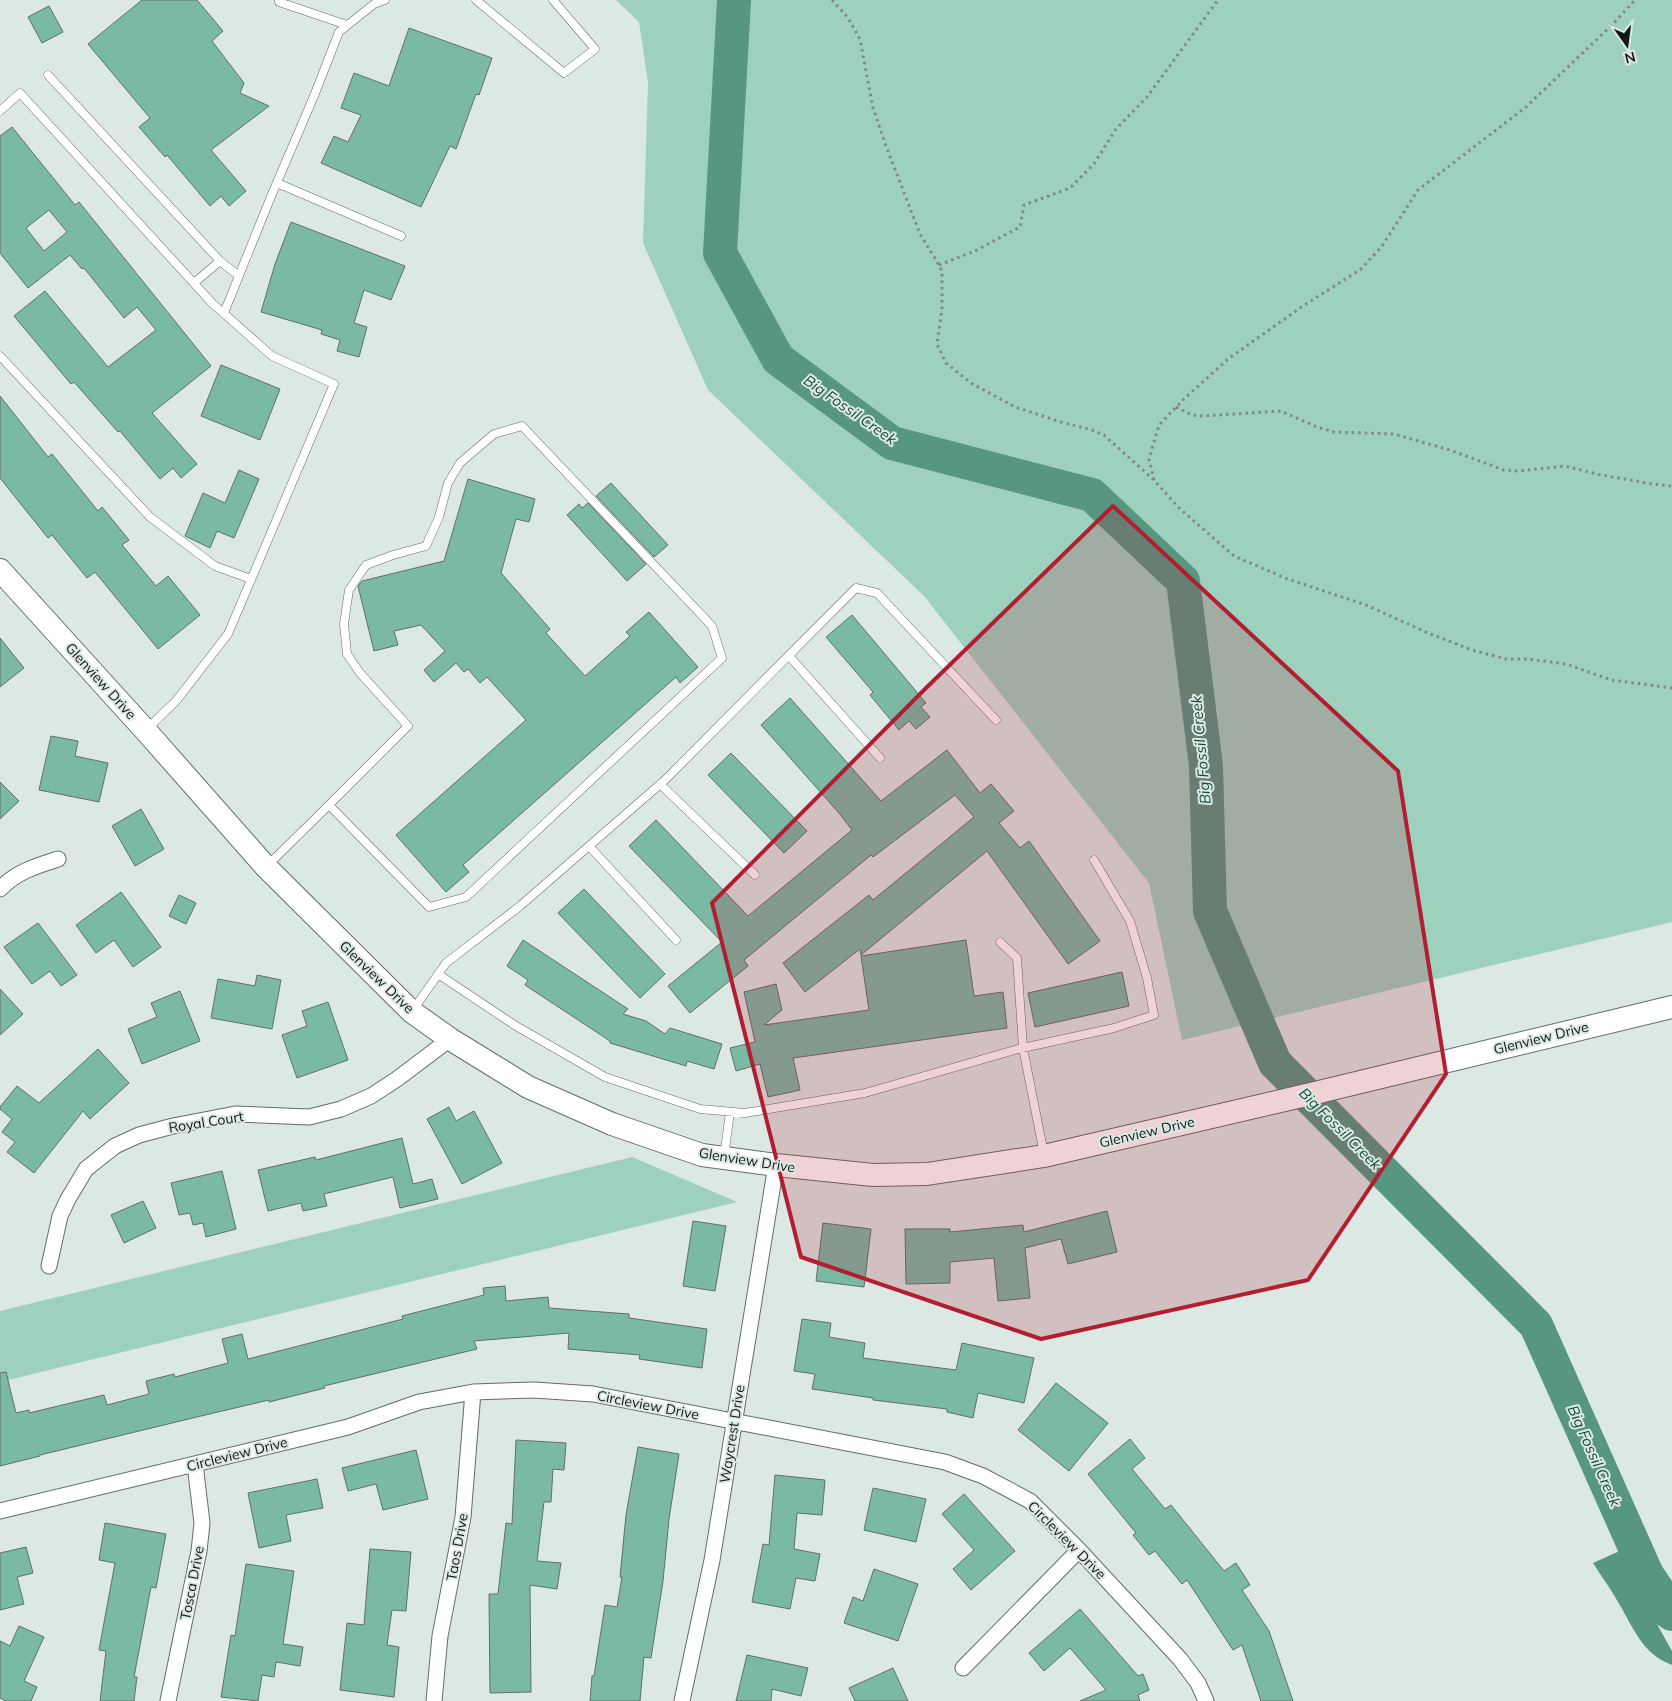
<svg xmlns="http://www.w3.org/2000/svg" width="1672" height="1701" font-family="Mulish,sans-serif">
  <style>
    .green { fill: #9ed0be }
    .water { fill: #579782 }
    .lines { fill: none; stroke-linecap: round; stroke-linejoin: round }
    .river { stroke: #579782; stroke-width: 34 }
    .building { fill: #7abaa5; stroke: #636e6a; fill-rule: evenodd }
    .service-casing { stroke: #626d69; stroke-width: 9 }
    .minor-casing { stroke: #626d69; stroke-width: 17 }
    .secondary-casing { stroke: #626d69; stroke-width: 24 }
    .path { stroke: #808985; stroke-width: 3; stroke-dasharray: 2.5 4; stroke-linecap: butt }
    .service { stroke: #fff; stroke-width: 8 }
    .minor { stroke: #fff; stroke-width: 15 }
    .secondary { stroke: #fff; stroke-width: 22 }
    .marked { fill: #b11e32; fill-opacity: 0.2; stroke: #b11e32; stroke-width: 4; stroke-linejoin: round }
    .labels { text-anchor: middle; stroke-width: 4; stroke-linejoin: round; paint-order: stroke }
    .street-label { font-size: 14px; fill: #131816; stroke: #dbe8e3 }
    .water-label { font-size: 15px; font-style: italic; fill: #134a3b; stroke: #dbe8e3 }
  </style>
  <rect width="100%" height="100%" fill="#dbe8e3"/>
  <path class="green" d="M616,0H1672V922L1182,1040L1149,883L924,596L708,390L643,243L648,82L639,22Z
    M632,1157L737,1202L0,1382V1311Z"/>
  <path class="water" d="M1644,1540L1672,1581V1624L1664,1618L1656,1615L1658,1626L1672,1651V1665C1641,1653 1634,1628 1618,1602C1611,1589 1601,1576 1593,1563Z"/>
  <g class="lines">
    <path class="river" d="M734,0L720,253L778,359L892,443L1092,495L1183,581L1206,766L1210,911L1275,1063L1536,1325L1661,1606L1672,1614"/>
  </g>
  <path class="building" d="M142,0H197L223,31L212,41L244,83L240,93L269,106L211,150L246,191L229,206L221,196L210,206L167,155L165,157L139,127L150,118L88,44Z
    M49,6L63,32L42,43L28,17Z
    M409,28L492,58L479,95L476,94L456,149L450,146L421,207L321,163L334,136L348,142L361,115L341,108L354,73L389,86Z
    M12,127L75,205L79,202L211,366L152,413L197,464L181,478L173,468L160,479L120,431L118,432L74,382L71,384L14,316L45,291L108,367L156,330L137,307L124,318L84,268L82,269L70,255L28,288L0,253V136ZM49,210L67,232L44,251L26,228Z
    M291,222L405,266L391,300L364,290L354,323L367,327L359,357L337,351L340,340L321,334L322,330L261,312L275,264Z
    M221,365L280,389L260,440L201,416Z
    M0,396L48,457L52,454L98,511L102,507L129,540L122,545L156,586L168,576L200,615L158,649L95,572L87,578L52,535L48,538L0,478Z
    M239,470L259,479L234,538L217,531L210,548L185,536L203,493L225,503Z
    M468,479L535,499L529,522L516,519L501,573L550,629L546,633L585,676L630,636L626,632L649,612L698,667L680,683L676,677L463,865L469,872L446,892L396,835L526,720L487,677L480,683L468,669L464,672L456,663L434,682L424,670L445,651L421,625L394,631L398,645L374,651L358,586L362,581L444,561Z
    M611,483L668,545L654,557L596,496Z
    M588,503L646,564L627,581L567,515L579,504L582,508Z
    M852,615L926,703L921,707L930,717L916,729L909,721L899,730L870,695L873,692L826,637Z
    M0,638L24,668L0,687Z
    M790,698L881,801L947,750L980,793L991,784L1014,811L999,823L1020,848L1029,841L1100,941L1068,964L987,851L861,955L860,949L805,992L783,963L869,895L873,900L974,817L955,795L873,857L871,855L744,960L748,966L690,1013L668,986L722,942L629,846L656,820L748,916L852,830L839,813L761,725Z
    M51,736L78,741L75,756L108,763L99,802L39,790Z
    M731,753L807,831L784,853L708,775Z
    M0,782L19,801L0,819Z
    M141,809L164,849L135,866L112,826Z
    M584,889L665,974L640,998L558,913Z
    M121,892L161,947L133,967L114,940L96,953L76,925Z
    M179,895L196,903L186,924L169,916Z
    M38,923L77,975L61,986L50,971L32,984L4,947Z
    M523,940L628,1009L623,1014L646,1021L665,1034L670,1028L722,1044L714,1069L687,1061L686,1066L610,1043V1041L525,985L528,980L507,966Z
    M966,940L974,996L1003,992L1007,1028L793,1058L800,1090L768,1097L760,1064L736,1071L730,1048L755,1042L744,992L776,984L782,1010L764,1025L869,1010L861,956Z
    M1122,972L1129,1006L1035,1027L1028,993Z
    M257,975L281,980L272,1029L211,1018L218,979L255,986Z
    M0,989L23,1014L0,1035Z
    M180,991L200,1041L142,1064L128,1029L157,1017L151,1003Z
    M328,1002L348,1060L297,1078L282,1035L307,1026L302,1011Z
    M98,1049L129,1083L90,1119L83,1111L34,1173L7,1152L15,1142L2,1132L12,1119L0,1109V1107L17,1086L39,1103Z
    M449,1107L456,1121L474,1111L502,1163L462,1184L427,1119Z
    M402,1138L413,1184L432,1179L438,1199L400,1208L393,1177L324,1194L327,1206L303,1211L301,1203L268,1211L258,1170L315,1157L316,1160Z
    M222,1171L236,1229L206,1237L203,1223L193,1225L190,1213L179,1215L171,1183Z
    M143,1201L156,1228L124,1243L111,1215Z
    M1107,1211L1117,1252L1068,1264L1061,1239L1025,1248L1030,1298L998,1301L994,1258L950,1262V1283L906,1284L905,1229H950V1232L1023,1225L1024,1232Z
    M693,1221L726,1226L715,1291L683,1286Z
    M823,1223L871,1229L864,1287L816,1281Z
    M505,1286L506,1301L548,1297L549,1308L629,1314V1318L707,1329L702,1368L639,1359L640,1355L568,1349L569,1333L474,1341L477,1349L324,1386L325,1388L269,1402V1400L201,1416L40,1455V1456L0,1466V1373L6,1372L16,1413L29,1410V1413L104,1395L107,1405L149,1394L146,1381L174,1374L175,1377L228,1363L222,1339L242,1334L248,1359L403,1319L402,1316L484,1295L483,1288Z
    M802,1319L831,1323L829,1337L865,1343L863,1358L956,1370L962,1343L1034,1358L1024,1403L978,1393L973,1418L947,1412V1409L873,1400V1398L812,1389L815,1374L794,1371Z
    M1056,1383L1108,1423L1069,1471L1018,1430Z
    M1130,1439L1145,1458L1132,1469L1165,1509L1171,1505L1224,1571L1236,1563L1250,1585L1242,1590L1269,1631L1293,1701H1261L1242,1645L1233,1650L1187,1580L1182,1584L1155,1551L1149,1555L1133,1535L1136,1533L1088,1474Z
    M516,1440L566,1443L564,1470L553,1469L551,1502H544L537,1561L561,1563L557,1589L530,1585L531,1692L490,1693L489,1594H498L506,1523L512,1524Z
    M638,1447L679,1454L669,1519L663,1581L651,1658L644,1657L640,1701H590L592,1676H594L605,1605L617,1607L622,1577H620L626,1515Z
    M416,1450L428,1499L383,1510L376,1484L348,1491L342,1468Z
    M775,1475L825,1480L822,1515L797,1513L794,1549L820,1554L815,1581L796,1578L790,1609L752,1602L763,1544L769,1545Z
    M317,1479L323,1508L286,1515L291,1541L259,1548L248,1493Z
    M873,1488L926,1499L916,1542L864,1530Z
    M964,1494L1015,1551L971,1590L953,1569L974,1550L942,1514Z
    M105,1523L166,1534L156,1588L151,1587L134,1677H137L134,1701H100L106,1651L99,1650L115,1563L99,1560Z
    M26,1547L33,1573L17,1577L24,1604L0,1610V1553Z
    M370,1549L411,1552L406,1611L392,1610L387,1645L399,1647L394,1697L340,1690L347,1623L364,1625Z
    M246,1564L294,1571L283,1644L303,1647L300,1666L276,1662L274,1677L262,1675L258,1701L221,1697L231,1635L235,1636Z
    M874,1569L918,1584L898,1641L844,1623L853,1597L863,1601Z
    M1080,1609L1138,1676L1143,1674L1149,1690L1138,1695L1140,1701H1080L1106,1690L1070,1648L1044,1671L1029,1653Z
    M19,1626L44,1637L24,1681L37,1687L31,1701H6L0,1698V1641L10,1646Z
    M747,1655L808,1668L801,1696L772,1689L771,1701H736Z
    M893,1668L908,1701H855L849,1688Z"/>
  <g class="lines">
    <defs>
      <path id="service" d="M279,0V2L347,25
        M476,0L564,73L595,49L553,0
        M48,75L220,261L239,276
        M0,111L20,93L212,303L272,356L334,384L228,634L176,701L147,729
        M277,183L401,236
        M194,283L220,261
        M224,313L272,194L314,96L339,32L374,4L385,0
        M0,356L150,517L215,566L251,579
        M789,656L880,758
        M660,784L755,875
        M589,846L676,940
        M267,866L329,805L429,907L466,897L722,658L712,626L522,426L494,434L460,463L448,483L439,517L426,546L393,555L366,565L349,590L344,624L347,654L360,673L408,726L329,805
        M1000,942L1017,958L1023,1048L1044,1154
        M438,974L516,1026L605,1077L700,1109L745,1113L865,1093L1018,1049L1114,1028L1154,1015L1147,978L1130,921L1094,860
        M413,1010L446,963L520,906L665,780L856,588L877,593L996,720
        M724,1157L730,1112"/>
      <path id="minor" d="M0,889C16,872 36,866 58,859
        M49,1266L60,1216L68,1199L86,1169L115,1146L139,1135L173,1126L235,1114L309,1117L341,1109L371,1096L397,1079L450,1039
        M0,1511L348,1427L419,1402L473,1392L534,1390L593,1394L945,1462L983,1476L1030,1501L1079,1550L1180,1659L1198,1683L1206,1701
        M963,1668L1079,1550
        M168,1701L199,1551L202,1523L195,1464
        M434,1701L440,1636L463,1517L473,1392
        M682,1701L712,1560L776,1165"/>
      <path id="secondary" d="M0,570L146,731L266,867L412,1012L450,1039L528,1087L612,1124L702,1155L776,1165L873,1175L927,1174L1044,1156L1315,1093L1672,1007"/>
    </defs>
    <use href="#service" class="service-casing"/>
    <use href="#minor" class="minor-casing"/>
    <use href="#secondary" class="secondary-casing"/>
    <path class="path" d="M832,0L848,18L860,39L873,108L886,146L920,234L939,265L942,272V309L937,344L946,363L971,383L1015,407L1061,422L1092,430L1104,435L1154,480L1178,507L1234,556L1285,578L1366,605L1428,633L1472,650L1506,659H1528L1566,664L1611,680L1672,688
      M939,265L975,251L1020,227L1024,205L1070,188L1094,164L1116,129L1147,97L1218,0
      M1176,407L1192,415L1203,416L1281,411L1317,427L1334,432L1394,434L1450,450L1504,470L1518,471L1565,466L1601,475L1653,484L1672,486
      M1154,480L1149,459L1159,425L1184,399L1228,359L1303,306L1361,269L1382,246L1418,190L1526,107L1613,24L1635,0"/>
    <use href="#service" class="service"/>
    <use href="#minor" class="minor"/>
    <use href="#secondary" class="secondary"/>
  </g>
  <path class="marked" d="M1113,506L1398,771L1446,1074L1308,1280L1041,1339L801,1257L712,903L924,690Z"/>
  <g class="labels">
    <g class="street-label">
      <text transform="translate(101 681) rotate(48)" y="5">Glenview Drive</text>
      <text transform="translate(377 977) rotate(44)" y="5">Glenview Drive</text>
      <text transform="translate(1541 1038) rotate(-14)" y="5">Glenview Drive</text>
      <text transform="translate(206 1122) rotate(-9)" y="5">Royal Court</text>
      <text transform="translate(1147 1132) rotate(-13)" y="5">Glenview Drive</text>
      <text transform="translate(747 1160) rotate(9)" y="5">Glenview Drive</text>
      <text transform="translate(648 1405) rotate(11)" y="5">Circleview Drive</text>
      <text transform="translate(732 1434) rotate(-81)" y="5">Waycrest Drive</text>
      <text transform="translate(237 1454) rotate(-14)" y="5">Circleview Drive</text>
      <text transform="translate(1067 1540) rotate(45)" y="5">Circleview Drive</text>
      <text transform="translate(457 1547) rotate(-80)" y="5">Taos Drive</text>
      <text transform="translate(192 1583) rotate(-79)" y="5">Tosca Drive</text>
    </g>
    <g class="water-label">
      <text transform="translate(850 410) rotate(35)" y="5">Big Fossil Creek</text>
      <text transform="translate(1201 750) rotate(-95)" y="5">Big Fossil Creek</text>
      <text transform="translate(1340 1129) rotate(45)" y="5">Big Fossil Creek</text>
      <text transform="translate(1594 1456) rotate(66)" y="5">Big Fossil Creek</text>
    </g>
  </g>
  <g transform="translate(1627 45) rotate(166)" stroke="#dbe8e3" stroke-width="4" paint-order="stroke">
  <path d="M0-4L9 19L0 12L-9 19Z" fill="#131816"/>
  <text y="-8" font-size="14" font-weight="bold" text-anchor="middle" fill="#131816">N</text>
  </g>
</svg>
